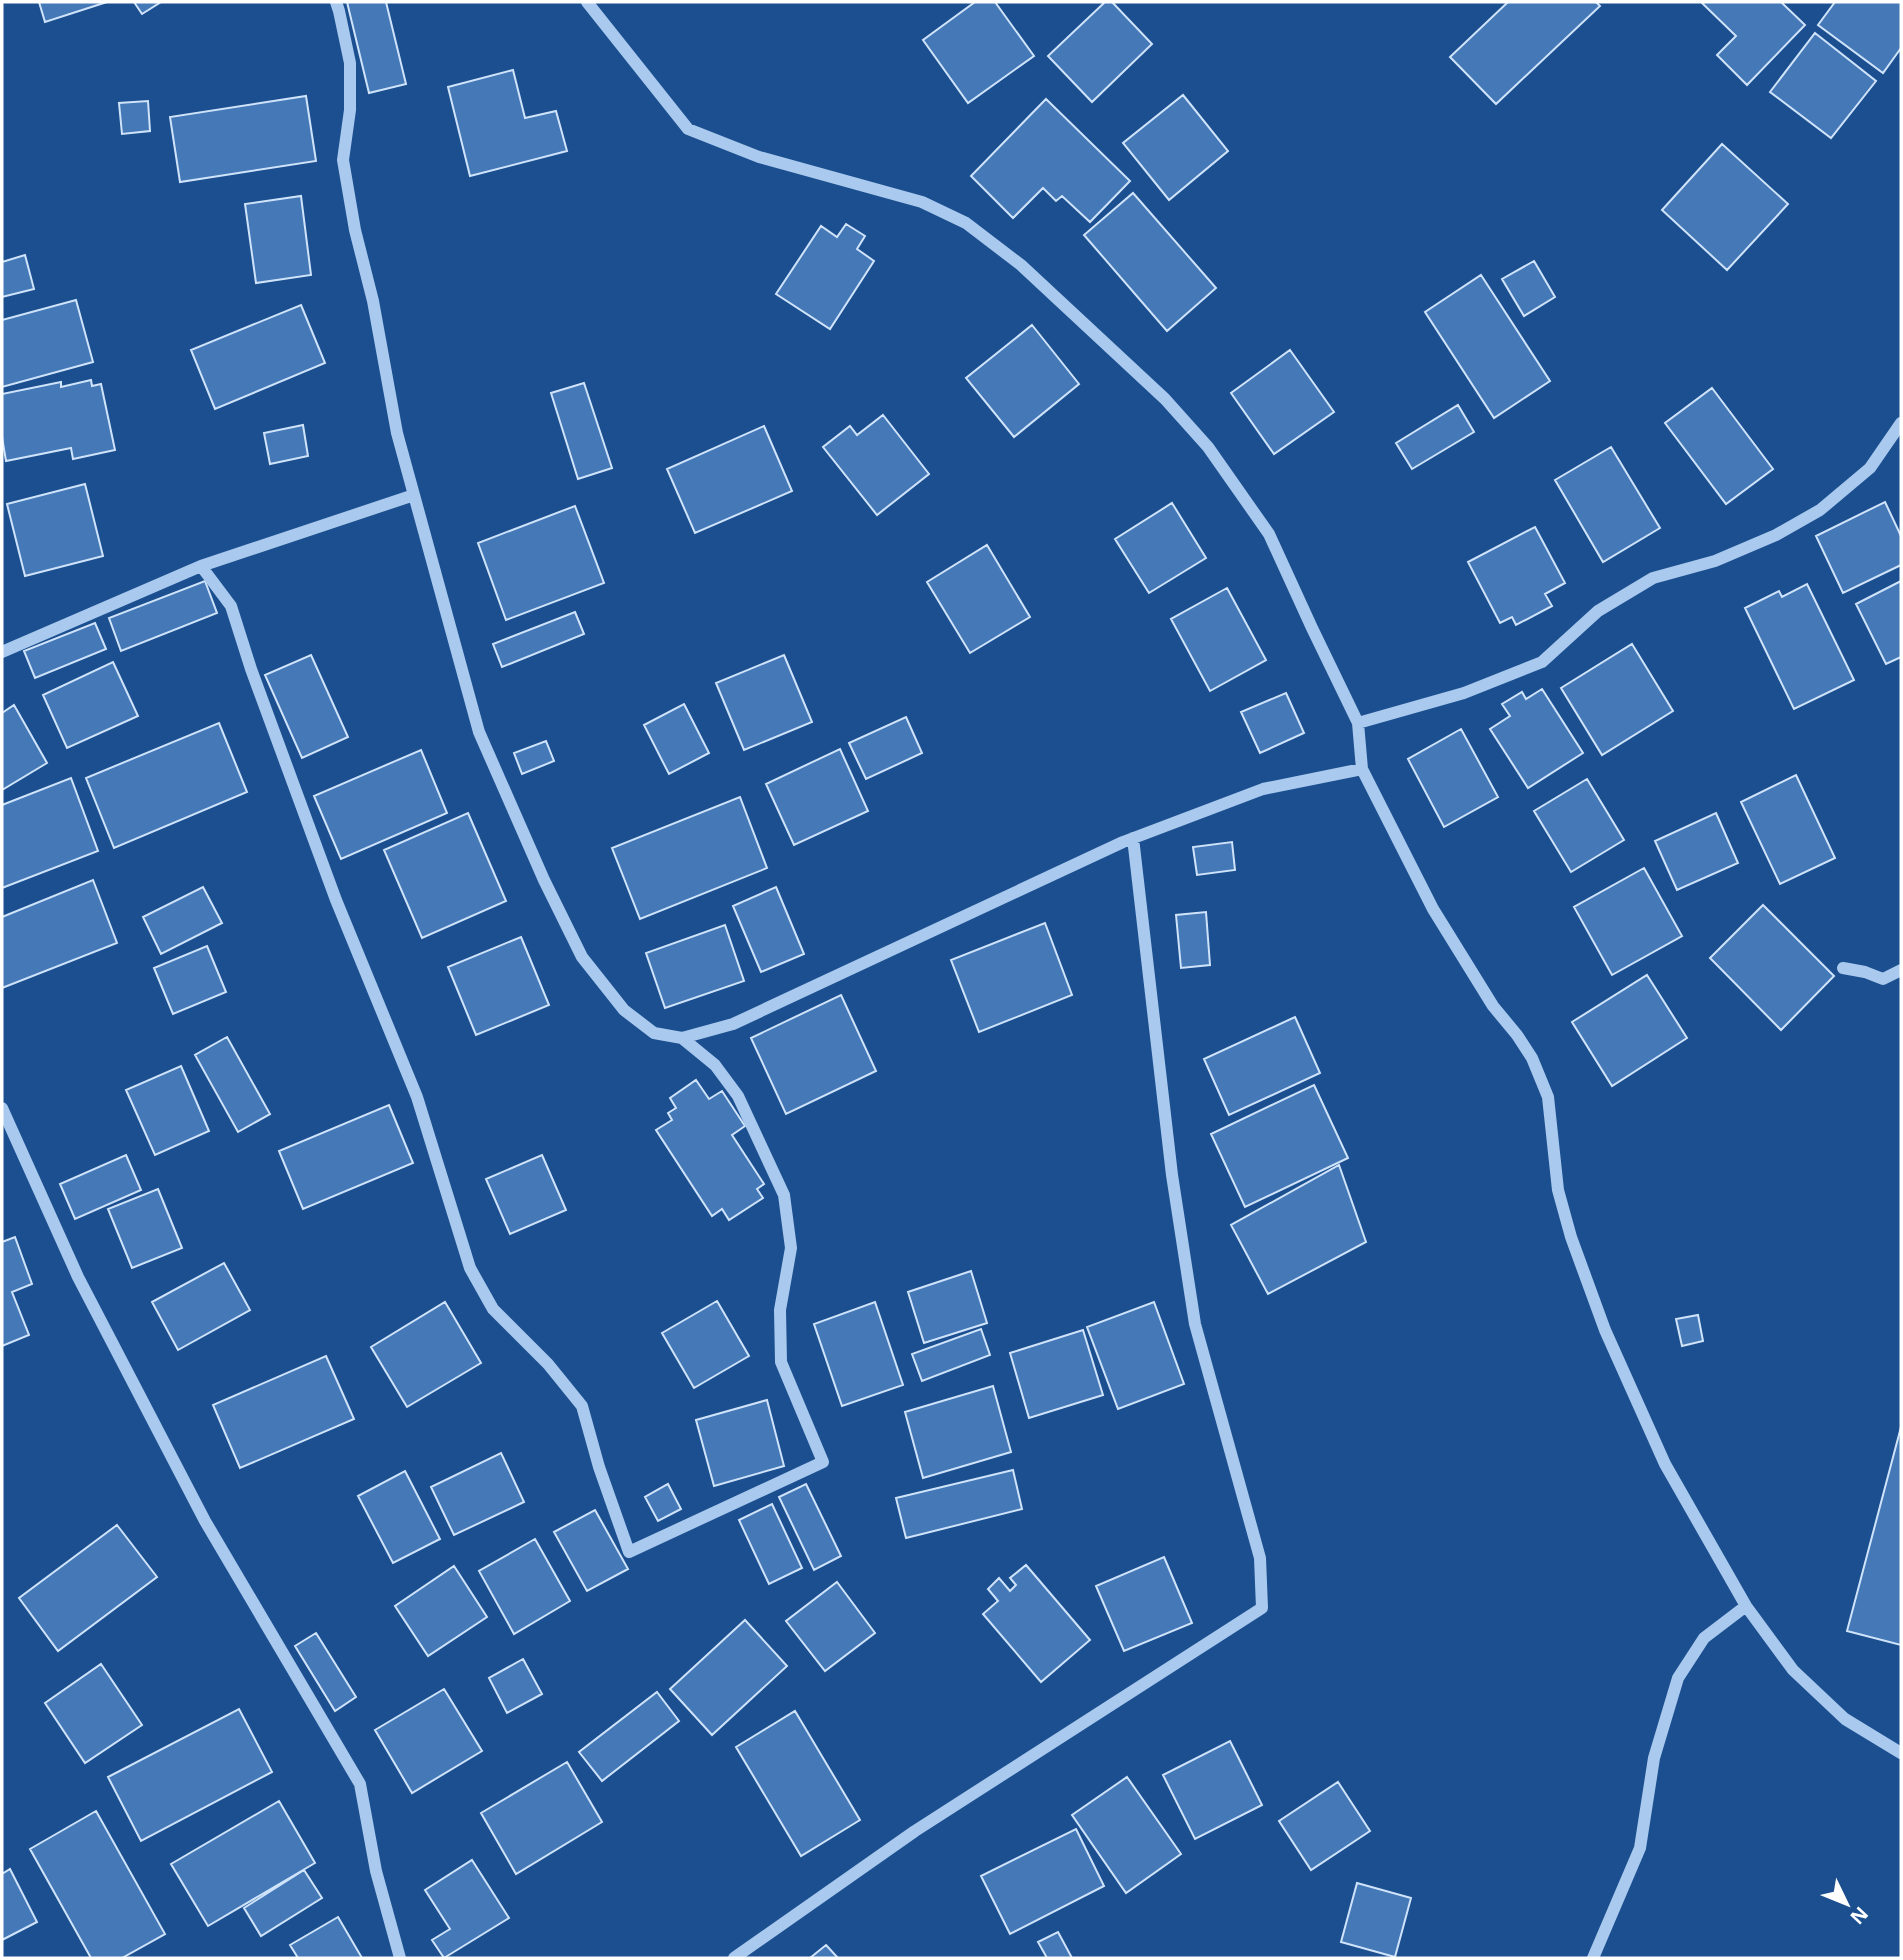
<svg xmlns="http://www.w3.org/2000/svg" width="1903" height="1960" font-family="'Open Sans',sans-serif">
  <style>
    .building { fill: #4478b7; stroke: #cfe3fa; stroke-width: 2 }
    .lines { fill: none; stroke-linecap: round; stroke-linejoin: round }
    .minor { stroke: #a9c9ee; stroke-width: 12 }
  </style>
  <rect width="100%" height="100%" fill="#1b4f8f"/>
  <path class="building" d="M39,2H107L45,22Z
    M134,2H161L142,14Z
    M347,2H386L406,84L369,93Z
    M975,2H995L1034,56L968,103L923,40Z
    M1105,2H1112L1152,44L1092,102L1048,56Z
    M1508,2H1596L1600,6L1496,104L1450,57Z
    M1704,2H1781L1805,25L1747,85L1717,55L1736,36L1702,3Z
    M1835,2H1901V48L1883,73L1818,25Z
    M1815,33L1876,81L1831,138L1770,92Z
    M513,70L525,118L556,111L567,151L470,176L448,87Z
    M1183,95L1228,151L1169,200L1123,143Z
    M306,96L316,161L180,182L170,117Z
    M1046,99L1130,181L1090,222L1062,196L1056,201L1043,188L1013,218L971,176Z
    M148,101L150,131L122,134L119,103Z
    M1722,144L1788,204L1727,270L1662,210Z
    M1133,193L1216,288L1167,331L1084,235Z
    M301,196L311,275L256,283L245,204Z
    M846,224L865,236L857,249L874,261L830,329L776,294L821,226L837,237Z
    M25,255L34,289L2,297V262Z
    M1534,261L1555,297L1524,316L1502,279Z
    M1481,275L1550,381L1494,418L1425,312Z
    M76,300L93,362L2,387V320Z
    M301,305L325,363L215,409L191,350Z
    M1032,325L1079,384L1014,437L966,378Z
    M1290,350L1334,412L1274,454L1231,393Z
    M91,380L92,386L101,384L115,450L73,459L71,448L6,461L2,437V394L61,382V387Z
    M584,383L612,468L578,479L551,393Z
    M1712,388L1773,469L1726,504L1665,423Z
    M1458,405L1474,432L1412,469L1396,443Z
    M883,415L929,474L877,515L823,447L850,426L857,435Z
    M303,425L308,456L270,464L264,433Z
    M764,426L792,491L695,533L667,469Z
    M1611,447L1660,528L1603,562L1555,480Z
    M85,484L103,556L25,576L7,504Z
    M1885,502L1901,536V565L1843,593L1816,536Z
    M1172,503L1206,558L1149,593L1115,539Z
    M575,506L604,583L506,620L478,543Z
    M1535,527L1565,583L1545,594L1552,606L1516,625L1512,617L1500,623L1468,562Z
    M987,545L1030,617L970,653L927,582Z
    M205,581L217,613L121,651L109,618Z
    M1901,581V657L1886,664L1856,604Z
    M1807,584L1854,680L1794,709L1745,608L1779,591L1782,597Z
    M1227,588L1266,660L1210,691L1171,619Z
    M575,612L584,634L502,667L493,644Z
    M95,623L106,649L35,678L24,651Z
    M1632,644L1673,711L1602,755L1561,688Z
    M311,655L348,737L302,758L265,675Z
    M784,655L812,722L744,750L716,683Z
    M113,662L138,716L67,748L43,695Z
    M1542,689L1583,753L1528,788L1490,729L1510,716L1502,704L1522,692L1526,699Z
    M1286,693L1304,733L1260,753L1241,712Z
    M684,704L709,753L669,774L644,725Z
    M14,705L47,763L2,790V713Z
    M906,717L922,753L866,779L849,743Z
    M219,723L247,792L114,848L86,778Z
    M1461,729L1498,797L1444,827L1408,759Z
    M546,741L554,761L522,774L514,753Z
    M840,749L868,811L794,845L766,784Z
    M421,750L447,813L341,859L314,796Z
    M1796,775L1835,858L1780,884L1741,802Z
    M71,778L98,851L2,888V805Z
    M1587,779L1624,840L1571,872L1534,811Z
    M740,797L767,868L640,919L612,848Z
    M468,813L506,901L422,938L384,850Z
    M1716,813L1738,863L1677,890L1655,841Z
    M1232,842L1235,870L1197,875L1193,847Z
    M1644,868L1682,936L1612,975L1574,907Z
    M93,880L117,943L2,988V917Z
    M203,887L222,923L161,954L143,917Z
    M776,887L804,954L761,972L733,906Z
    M1763,905L1834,976L1781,1030L1710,958Z
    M1206,912L1210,965L1181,968L1176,915Z
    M1045,923L1072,995L979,1032L951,960Z
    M725,925L744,981L665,1008L646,953Z
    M521,937L549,1005L476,1035L448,967Z
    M207,946L226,992L173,1014L154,968Z
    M1647,975L1687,1038L1612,1086L1572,1022Z
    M841,995L876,1071L786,1114L751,1038Z
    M1295,1017L1320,1073L1229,1115L1204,1059Z
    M227,1037L270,1114L238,1132L195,1055Z
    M181,1066L209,1131L155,1155L126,1090Z
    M696,1080L709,1099L722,1091L745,1126L732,1135L764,1184L757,1189L763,1198L729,1220L722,1209L712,1216L656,1130L672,1120L668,1113L676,1108L670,1098Z
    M1314,1085L1348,1158L1245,1207L1211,1134Z
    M389,1105L413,1163L303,1209L279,1151Z
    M126,1155L141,1190L75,1219L60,1184Z
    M542,1155L566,1210L510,1234L486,1179Z
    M1339,1165L1366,1242L1268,1294L1231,1225Z
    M158,1189L182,1248L132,1268L108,1209Z
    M15,1237L32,1284L12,1292L29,1335L2,1346V1242Z
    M224,1263L250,1310L178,1350L152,1302Z
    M971,1271L987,1323L924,1343L908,1292Z
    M717,1301L749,1356L694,1388L662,1333Z
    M445,1302L481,1363L407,1407L371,1347Z
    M875,1302L903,1385L842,1406L814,1324Z
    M1154,1302L1184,1384L1118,1409L1087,1327Z
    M1698,1315L1703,1341L1682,1346L1676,1319Z
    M981,1329L990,1355L922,1381L912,1354Z
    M1083,1330L1103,1395L1029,1418L1010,1353Z
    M326,1356L354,1419L240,1468L213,1405Z
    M993,1386L1011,1452L923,1478L905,1412Z
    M767,1400L784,1466L714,1486L696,1420Z
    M1901,1427V1645L1847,1631Z
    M501,1453L524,1502L454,1535L431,1487Z
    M1013,1470L1022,1509L906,1538L896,1498Z
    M405,1471L440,1539L393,1563L358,1496Z
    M668,1484L681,1509L658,1521L645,1497Z
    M806,1484L841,1556L814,1570L779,1497Z
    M772,1504L802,1568L769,1584L739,1520Z
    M595,1510L628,1569L587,1591L554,1532Z
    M117,1525L157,1577L58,1651L19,1598Z
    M535,1539L570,1601L514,1634L479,1571Z
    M1164,1557L1192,1623L1124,1651L1096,1586Z
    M1026,1565L1090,1640L1041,1682L983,1614L998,1601L988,1589L999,1578L1010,1591L1016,1585L1010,1578Z
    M454,1566L487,1617L428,1656L395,1606Z
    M837,1582L875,1633L825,1671L786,1621Z
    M745,1620L787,1666L712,1735L670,1689Z
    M316,1633L356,1697L335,1711L295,1646Z
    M523,1659L542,1694L507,1713L489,1678Z
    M101,1664L142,1725L85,1763L45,1703Z
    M444,1689L482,1751L412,1793L375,1730Z
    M657,1692L679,1721L602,1781L579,1752Z
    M239,1709L272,1772L141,1841L108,1777Z
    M795,1711L860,1820L801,1856L736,1747Z
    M1230,1741L1262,1805L1195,1839L1163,1775Z
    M567,1762L602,1822L516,1874L481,1813Z
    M1127,1777L1181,1854L1126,1893L1072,1815Z
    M1338,1782L1370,1831L1311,1870L1279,1821Z
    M279,1801L315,1863L208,1926L171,1864Z
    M96,1811L165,1934L122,1958H91L30,1849Z
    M1076,1829L1104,1886L1010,1934L981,1876Z
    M472,1860L509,1918L444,1958L432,1940L450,1929L425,1890Z
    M10,1869L37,1922L2,1940V1874Z
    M304,1870L322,1898L261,1936L244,1908Z
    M1357,1883L1411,1898L1395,1957L1341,1942Z
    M338,1917L362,1958H298L290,1945Z
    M1058,1932L1072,1958H1047L1038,1942Z
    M826,1945L838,1958H810Z"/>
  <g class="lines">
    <path class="minor" d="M336,2L339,11L350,63V110L343,160L355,230L373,301L397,433L479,732L544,880L582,957L624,1010L654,1033L682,1038L733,1024L1123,842L1263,789L1362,769
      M587,2L688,129L759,157L922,202L966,223L1021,265L1165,399L1208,447L1269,534L1312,628L1358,723L1362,769L1433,909L1493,1006L1517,1035L1532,1058L1548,1097L1558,1190L1571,1237L1605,1330L1665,1464L1746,1606L1793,1670L1845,1719L1901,1753
      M201,566L231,606L251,669L336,900L417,1097L470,1268L493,1309L548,1364L582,1406L599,1467L629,1552L823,1462L781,1362L780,1310L791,1248L784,1195L738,1096L715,1065L682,1038
      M2,652L201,566L414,495
      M1358,723L1464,693L1542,662L1598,611L1653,578L1715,561L1776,535L1820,510L1870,468L1901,423
      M1843,968L1865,972L1883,979L1901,970
      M2,1108L78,1277L205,1521L360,1784L376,1871L400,1958
      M734,1958L915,1831L1262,1608L1260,1558L1195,1324L1172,1175L1133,838
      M1593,1958L1640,1848L1654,1758L1678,1678L1704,1638L1746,1606"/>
  </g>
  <rect width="1903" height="1960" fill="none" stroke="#ffffff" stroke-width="7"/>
  <g transform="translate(1847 1904) rotate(133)" stroke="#1b4f8f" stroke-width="5" paint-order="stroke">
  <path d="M0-5L12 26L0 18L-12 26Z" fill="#ffffff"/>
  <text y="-10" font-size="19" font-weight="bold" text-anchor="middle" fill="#ffffff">N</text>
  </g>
</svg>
